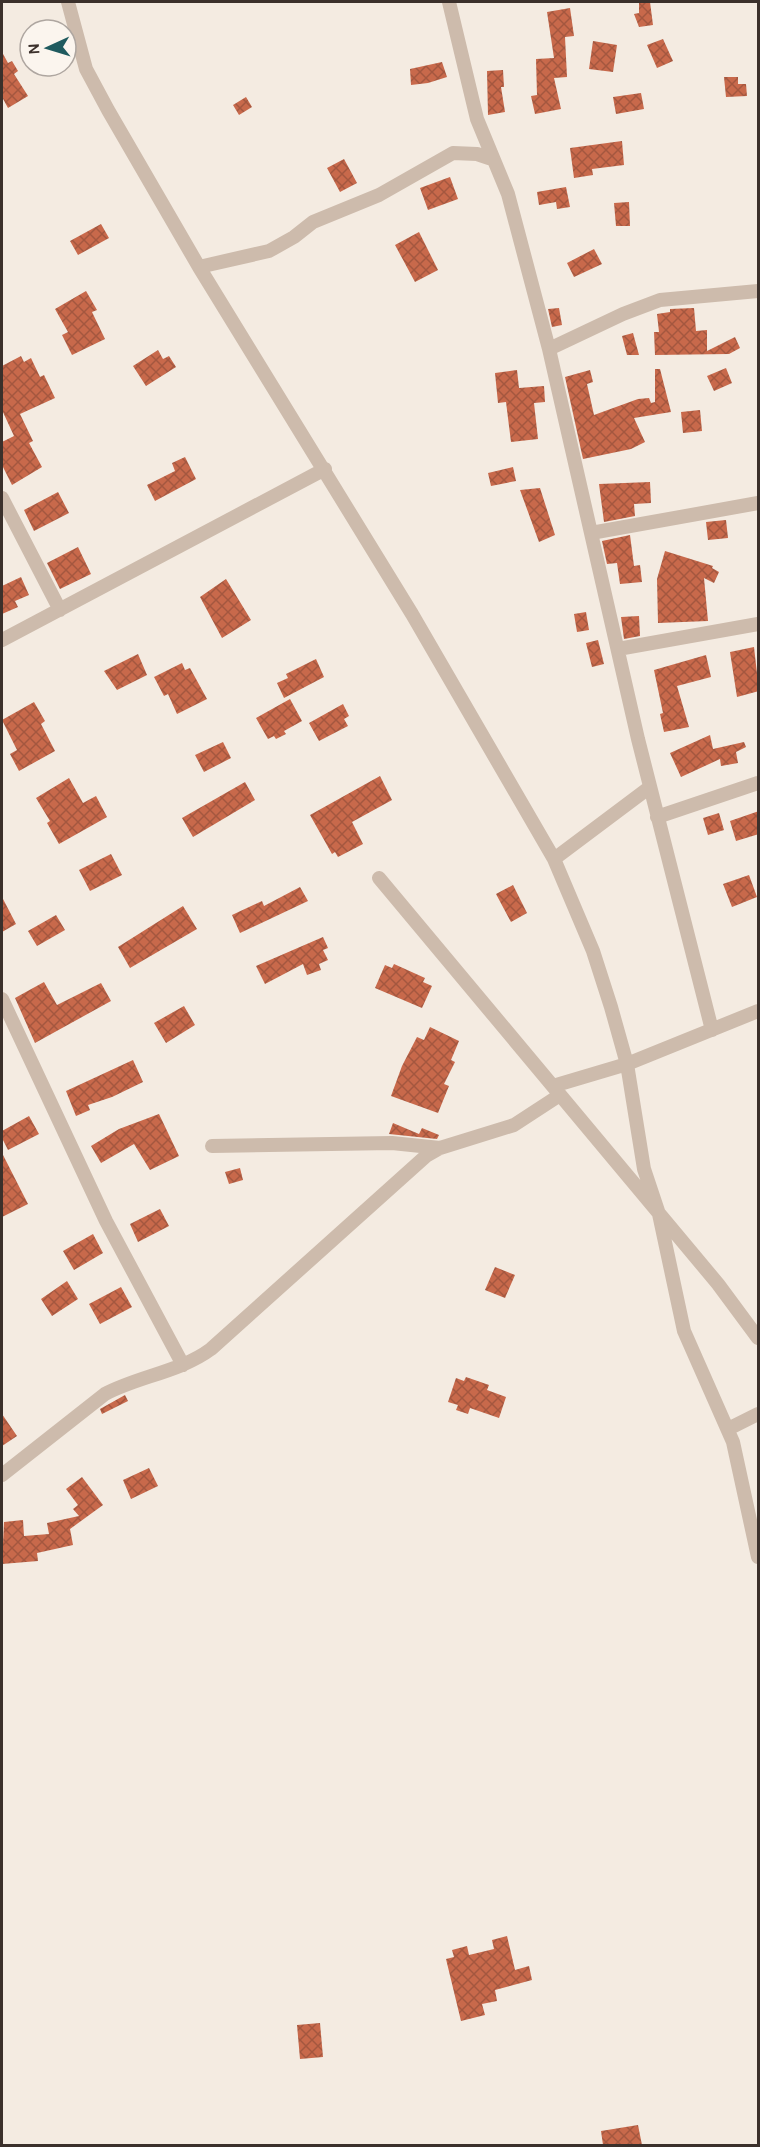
<svg xmlns="http://www.w3.org/2000/svg" width="760" height="2147" font-family="Karla,sans-serif">
  <style>
    .building { fill: url(#building-cross-hatch) }
    .lines { fill: none; stroke-linecap: round; stroke-linejoin: round }
    .street { stroke: #cdbbac; stroke-width: 14 }
  </style>
  <defs>
    <pattern id="building-cross-hatch" width="8" height="8" patternUnits="userSpaceOnUse" patternTransform="scale(1.5)"><rect width="8" height="8" fill="#c8694b"/><path d="M0 0l8 8M0 8l8-8" fill="none" stroke="#a4573f"/></pattern>
  </defs>
  <rect width="100%" height="100%" fill="#f4ebe1"/>
  <path class="building" d="M639,2H650L653,25L639,27L634,14L639,13Z
    M570,8L574,36L565,37L567,77L554,78L561,109L535,114L531,96L537,95L536,59L554,58L547,12Z
    M663,39L673,61L657,68L647,45Z
    M593,41L617,45L613,72L589,69Z
    M2,52L8,63L12,61L18,71L14,74L28,96L8,108L2,97Z
    M442,62L447,77L428,83L411,85L410,69Z
    M503,70L504,87H501L505,112L488,115L487,71Z
    M724,77H738V84H746L747,96L726,97Z
    M641,93L644,109L616,114L613,97Z
    M246,97L252,107L239,115L233,105Z
    M622,141L624,165L592,169L593,175L574,178L570,148Z
    M344,159L357,183L340,192L327,168Z
    M450,177L458,199L428,210L420,188Z
    M566,187L570,207L557,209L556,202L539,205L537,192Z
    M629,202L630,226H616L614,203Z
    M101,224L109,238L78,255L70,241Z
    M419,232L438,270L415,282L395,245Z
    M594,249L602,264L574,277L567,263Z
    M86,291L97,310L92,312L105,339L72,355L62,335L68,332L55,309Z
    M559,308L562,325L552,327L548,309Z
    M694,308L696,331L707,330V351L735,337L740,348L729,354L655,355L654,332H659L657,314L670,312V309Z
    M633,333L639,355H627L622,336Z
    M158,350L163,359L169,356L176,367L146,386L133,366Z
    M21,356L24,362L31,358L40,377L44,375L55,398L20,414L33,441L29,443L42,467L12,485L2,465V442L14,436L2,410V366Z
    M726,368L732,383L714,391L707,376Z
    M655,369H660L671,412L634,418L645,442L631,449L583,459L565,377L590,370L593,382L587,384L594,415L638,399L649,398L651,403L655,402Z
    M517,370L519,388L544,386L545,402L534,403L538,439L511,442L506,402L498,403L495,373Z
    M700,410L702,431L683,433L681,412Z
    M185,457L196,479L155,501L147,485L175,471L172,463Z
    M513,467L516,481L491,486L488,473Z
    M650,482L651,503L634,504L635,516L604,522L599,484Z
    M540,488L555,535L539,542L520,490Z
    M58,492L69,513L34,531L24,510Z
    M726,520L728,538L708,540L706,522Z
    M630,535L634,566L640,565L642,582L620,584L617,563L607,564L602,541Z
    M78,547L91,574L60,589L47,563Z
    M665,551L713,566L712,568L719,572L714,583L704,578L708,621L658,623L657,579Z
    M21,577L29,595L15,601L18,607L2,614V586Z
    M226,579L251,620L222,638L200,597Z
    M586,612L589,630L577,632L574,614Z
    M639,616L640,636L624,639L621,617Z
    M598,640L604,664L592,667L586,643Z
    M754,647L759,691L737,697L730,652Z
    M138,654L147,675L117,690L104,671Z
    M706,655L711,677L677,686L689,727L664,732L660,714L663,713L654,670Z
    M316,659L324,677L284,698L277,683L288,678L286,674Z
    M182,663L185,670L190,668L207,699L177,714L168,694L164,696L154,677Z
    M290,699L302,721L284,731L286,734L276,739L274,736L268,739L256,718Z
    M34,702L45,721L41,724L55,751L19,771L10,754L17,750L2,720Z
    M343,704L349,716L344,719L348,726L319,741L309,723Z
    M710,735L713,749L744,742L746,747L736,752L738,763L721,766L720,759L681,777L670,753Z
    M223,742L231,758L204,772L195,755Z
    M380,776L392,800L352,822L363,844L338,857L335,852L332,854L310,815Z
    M69,778L83,803L96,796L107,817L59,844L47,823L50,821L36,798Z
    M245,782L255,800L193,837L182,818Z
    M759,811V834L736,841L730,821Z
    M719,813L724,830L708,835L703,818Z
    M111,854L122,875L90,891L79,870Z
    M749,875L757,897L732,907L723,884Z
    M513,885L527,913L511,922L496,894Z
    M300,887L308,901L240,933L232,915L262,901L264,906Z
    M2,897L16,924L2,932Z
    M183,906L197,929L130,968L118,947Z
    M56,915L65,930L37,946L28,931Z
    M323,937L328,948L323,950L328,960L319,964L321,970L307,975L303,964L265,984L256,966Z
    M394,964L425,978L423,982L432,986L422,1008L375,988L385,965L392,968Z
    M44,982L57,1005L101,983L111,1001L35,1043L15,998Z
    M184,1006L195,1025L166,1043L154,1023Z
    M430,1027L459,1041L451,1060L455,1062L444,1084L449,1086L438,1113L391,1096L402,1066L417,1037L424,1040Z
    M133,1060L143,1082L112,1097L88,1105L90,1110L76,1116L66,1091Z
    M159,1114L179,1156L150,1170L134,1144L101,1163L91,1146L119,1129Z
    M29,1116L39,1134L8,1150L2,1138V1131Z
    M393,1123L419,1134L422,1128L439,1135L437,1139L389,1134Z
    M2,1153L28,1204L2,1217Z
    M240,1168L243,1180L229,1184L225,1172Z
    M160,1209L169,1226L138,1242L130,1224Z
    M93,1234L103,1253L74,1270L63,1251Z
    M495,1267L515,1275L505,1298L485,1290Z
    M67,1281L78,1299L52,1316L41,1299Z
    M121,1287L132,1307L100,1324L89,1304Z
    M466,1377L489,1385L487,1390L506,1397L499,1418L470,1408L468,1414L456,1410L458,1405L448,1402L456,1378L464,1381Z
    M125,1395L128,1401L102,1414L100,1409Z
    M2,1414L17,1436L2,1446Z
    M149,1468L158,1486L131,1499L123,1480Z
    M82,1477L103,1505L70,1529L73,1545L37,1553L38,1561L2,1564L4,1522L23,1520L24,1536L49,1534L47,1523L79,1516L73,1509L78,1505L66,1489Z
    M507,1936L515,1970L529,1966L532,1980L495,1990L497,2001L482,2004L485,2015L461,2021L446,1959L454,1957L452,1950L467,1946L469,1955L494,1949L492,1940Z
    M320,2023L323,2057L300,2059L297,2025Z
    M638,2125L642,2145H603L601,2131Z"/>
  <g class="lines">
    <path class="street" d="M68,2L86,69L108,110L199,267L412,614L554,859L593,951L611,1007L627,1064L644,1169L659,1214L684,1331L733,1442L758,1557
      M449,2L477,119L508,194L549,349L638,739L712,1030
      M199,267L269,251L294,237L313,222L379,195L453,153L477,154L492,159
      M549,349L623,314L660,300L758,291
      M2,498L60,610
      M591,533L758,503
      M2,640L325,469
      M618,649L758,624
      M657,817L758,783
      M554,859L650,787
      M379,878L718,1284L758,1338
      M2,999L106,1221L183,1365
      M553,1086L627,1064L758,1011
      M212,1146L392,1143L440,1148
      M728,1429L758,1414
      M2,1475L105,1394C139,1376 180,1372 211,1349L426,1156L440,1148L514,1125L560,1095"/>
  </g>
  <rect width="760" height="2147" fill="none" stroke="#3b302b" stroke-width="6"/>
  <g transform="translate(48 48) rotate(266)"><circle r="28" fill="#fbf5ee" stroke="#aea6a0" stroke-width="1.5"/>
  <path d="M0-4.5L10 22L0 15L-10 22Z" fill="#1f5a5e"/>
  <text y="-9" font-size="16" font-weight="bold" text-anchor="middle" fill="#3b302b">N</text>
  </g>
</svg>
